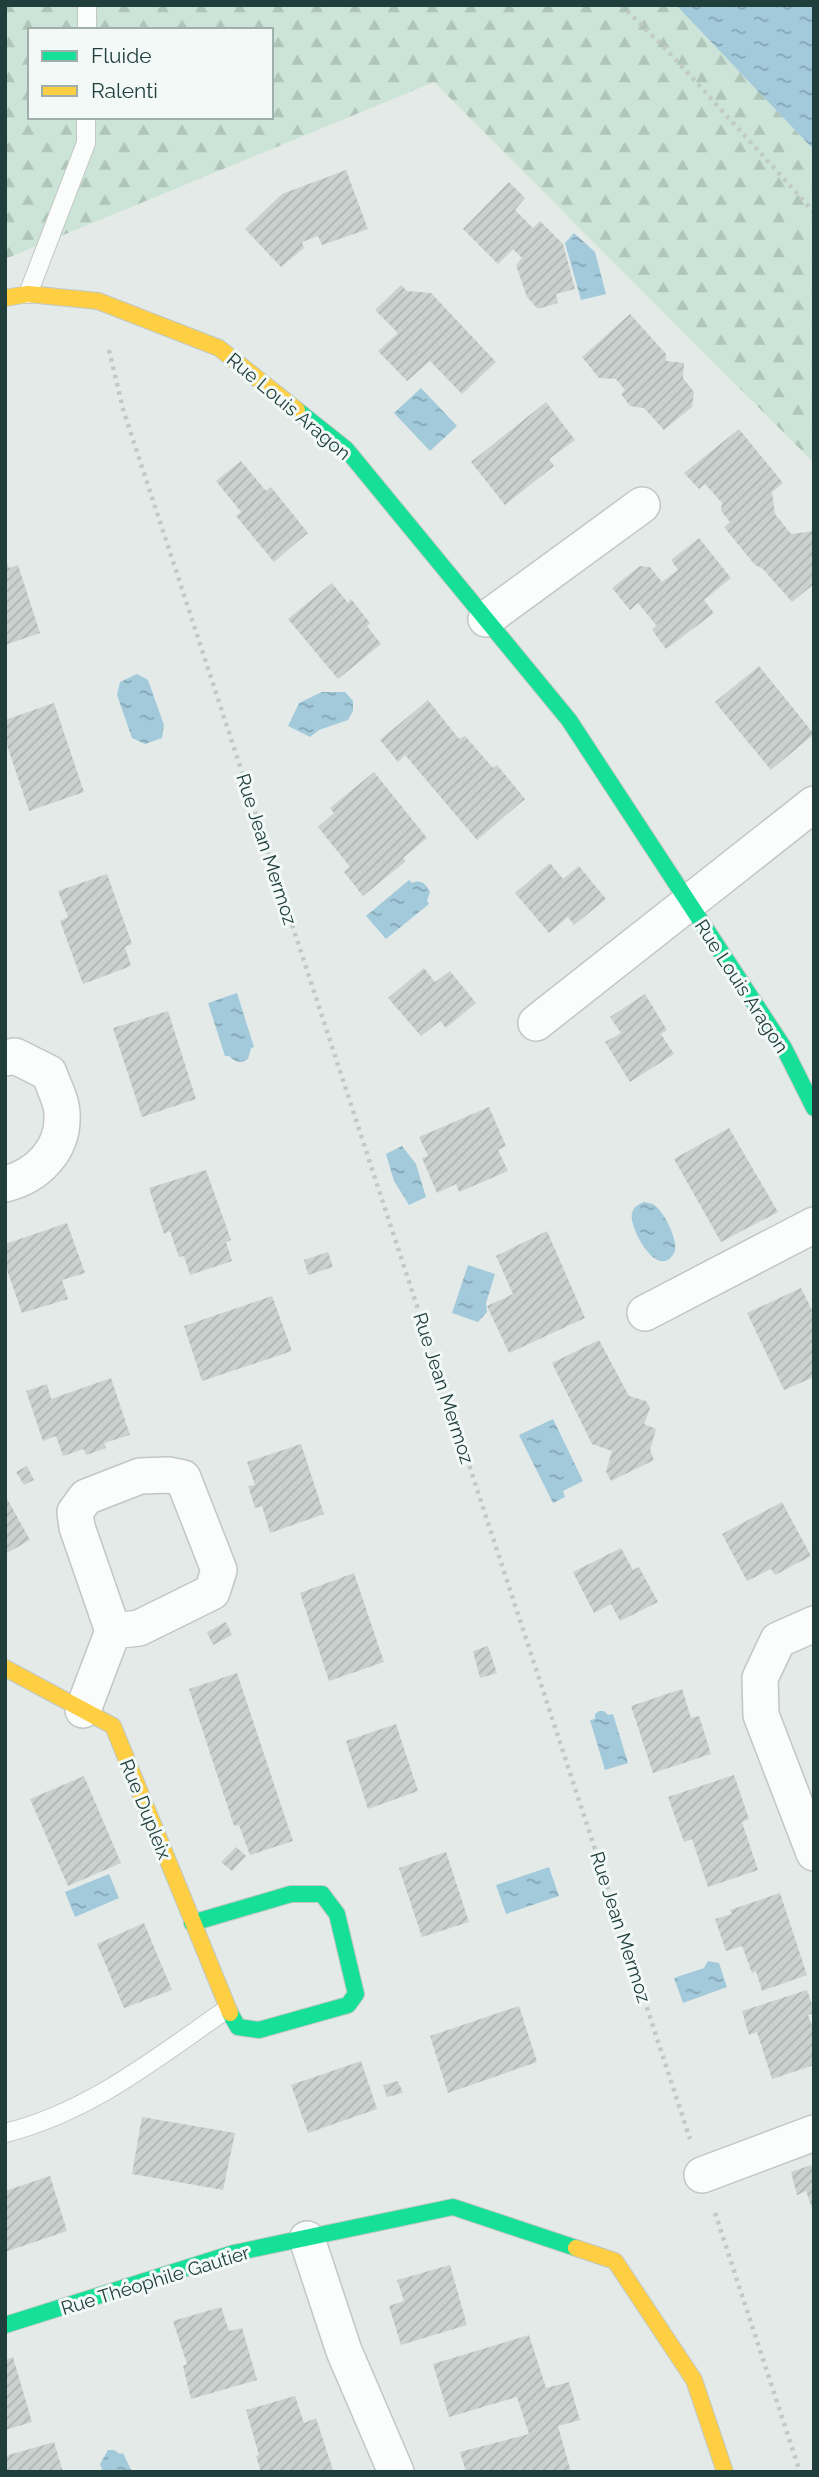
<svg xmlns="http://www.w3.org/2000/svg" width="819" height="2477" font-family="Raleway,sans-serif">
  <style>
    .forest { fill: url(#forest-firs); fill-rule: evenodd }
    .water { fill: url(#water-ripples) }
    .building { fill: url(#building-hatch) }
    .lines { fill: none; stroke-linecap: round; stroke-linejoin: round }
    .lane-casing { stroke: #c1c7c5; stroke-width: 20 }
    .street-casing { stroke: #c1c7c5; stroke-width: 38 }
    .fast-casing { stroke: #bfc8c6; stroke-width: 18 }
    .slow-casing { stroke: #bfc8c6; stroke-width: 18 }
    .path { stroke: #c1cac9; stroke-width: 4.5; stroke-dasharray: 3.5 5; stroke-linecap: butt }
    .lane { stroke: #fbfcfc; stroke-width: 18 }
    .street { stroke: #fbfcfc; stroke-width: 35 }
    .fast { stroke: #16e098; stroke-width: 16 }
    .slow { stroke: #ffcf43; stroke-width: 16 }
    .labels { text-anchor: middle; stroke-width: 6; stroke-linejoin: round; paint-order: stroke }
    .street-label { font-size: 19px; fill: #203f3c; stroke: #f2f9f7 }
  </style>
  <defs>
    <pattern id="forest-firs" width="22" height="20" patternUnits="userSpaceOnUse" patternTransform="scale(1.75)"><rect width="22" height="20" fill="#cce4d7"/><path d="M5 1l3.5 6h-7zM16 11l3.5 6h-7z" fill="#afc5b9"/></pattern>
    <pattern id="water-ripples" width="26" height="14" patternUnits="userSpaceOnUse" patternTransform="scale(1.75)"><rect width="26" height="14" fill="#a2cadb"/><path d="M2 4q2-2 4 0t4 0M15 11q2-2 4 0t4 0" fill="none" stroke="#84a5b3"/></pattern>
    <pattern id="building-hatch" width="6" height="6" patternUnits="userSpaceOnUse" patternTransform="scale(1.75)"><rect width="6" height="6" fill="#cbd1cf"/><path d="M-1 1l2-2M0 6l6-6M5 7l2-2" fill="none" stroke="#aeb4b3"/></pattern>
  </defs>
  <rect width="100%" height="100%" fill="#e4eae8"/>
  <path class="forest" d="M5,5H676L814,150V463L434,82L5,259ZM30,30H271V117H30Z"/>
  <path class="water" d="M676,5H814V150Z
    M574,233L595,252L606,294L581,300L565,243Z
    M421,388L457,426L430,451L394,413Z
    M137,674L148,680L164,725L162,738L145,744L132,738L117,695L120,682Z
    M322,692H345L353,701V711L348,720L319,730L310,737L288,726L299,703Z
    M409,880L412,883C421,879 426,884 430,892L427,901L429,904L386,939L366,916Z
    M237,993L254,1047L251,1048L248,1059C240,1064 235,1062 229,1056H225L208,1003Z
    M402,1146L416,1164L426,1197L409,1205L394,1181L386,1154Z
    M644,1202C647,1203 652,1203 654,1205C664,1211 680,1243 674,1253C658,1282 628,1227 632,1213C634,1206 638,1205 644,1202Z
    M468,1265L495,1274L486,1303L487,1312L478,1322L452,1313Z
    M553,1419L583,1481L563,1491L565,1497L553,1503L519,1435Z
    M599,1711H604L608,1715L613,1714L628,1763L605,1770L590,1720L595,1719V1714Z
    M549,1867L559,1896L506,1914L496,1885Z
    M109,1874L119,1898L75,1917L65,1892Z
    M708,1961L719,1963L727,1987L683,2003L674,1978L704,1968Z
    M108,2450H114L120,2454L123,2453L132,2472H103L100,2464Z"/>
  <path class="building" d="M346,170L368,229L322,245L318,236L302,242L304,248L281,267L245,229L282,194Z
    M509,182L525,198L515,210L533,228L540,221L563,244L575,289L556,294L558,303L538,309L527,297L516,265L522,258L513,249L498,264L463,229Z
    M401,285L407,291L431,293L496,362L462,394L430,361L407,381L378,351L398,333L375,310Z
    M630,314L666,354V361L684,363L683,378L694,392L692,407L664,430L644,408L630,406L621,394L625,390L616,379L599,378L582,357Z
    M546,402L575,440L549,459L554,466L505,505L471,462Z
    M739,429L783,483L772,492L775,514L791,534L814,531V584L792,602L762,568L755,565L724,527L730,522L721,511L722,503L705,484L699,489L684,473Z
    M241,461L266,491L271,487L308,533L274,562L236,516L241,512L216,481Z
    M699,538L731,578L704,600L714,613L666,649L652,630L660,622L656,625L638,603L630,610L612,588L640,566L650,567L662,582L678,570L671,560Z
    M5,557L9,568L18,565L40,633L5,645Z
    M332,583L348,603L351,599L370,623L367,626L381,644L338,679L288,619Z
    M759,666L814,734L771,770L715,702Z
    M428,700L459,739L465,736L493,768L497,765L525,799L477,840L405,755L398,762L380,740Z
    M54,703L84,792L29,811L5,739V720Z
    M374,772L427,838L403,858L406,861L363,896L344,872L350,867L318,827L334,813L330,808Z
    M550,863L563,879L579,866L606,899L574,925L568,917L549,933L515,893Z
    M107,874L132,944L125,947L131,966L83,984L60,921L68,917L58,891Z
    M424,968L435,982L450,971L476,1003L446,1028L440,1021L421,1036L388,998Z
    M645,994L667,1030L661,1034L674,1054L630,1082L605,1042L621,1033L610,1017Z
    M168,1011L196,1099L142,1117L113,1028Z
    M489,1107L506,1146L498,1150L508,1171L459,1192L456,1184L437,1193L422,1158L428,1156L419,1137Z
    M729,1128L778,1212L721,1242L674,1159Z
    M206,1170L231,1240L226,1242L232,1261L190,1275L184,1256L179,1257L170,1231L164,1234L149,1188Z
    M67,1223L85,1273L62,1280L68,1299L22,1313L5,1264V1244Z
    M547,1231L585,1318L509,1353L487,1306L513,1294L496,1256Z
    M328,1252L333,1267L308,1275L304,1260Z
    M801,1288L814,1314V1377L784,1390L747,1313Z
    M272,1296L292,1351L202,1381L184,1326Z
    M599,1340L629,1396L646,1401L650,1408L644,1424L656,1429L650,1450L654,1460L611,1481L606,1471L612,1451L592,1444L552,1363Z
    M111,1378L130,1435L104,1443L106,1448L86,1455L84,1449L63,1456L56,1436L43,1441L26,1391L47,1384L51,1399Z
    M301,1444L324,1514L270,1533L262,1506L255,1508L248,1486L255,1485L247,1462Z
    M27,1466L34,1480L24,1485L16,1472Z
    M5,1495L30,1540L5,1554Z
    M782,1502L811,1556L775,1575L771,1569L747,1581L722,1534Z
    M621,1548L633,1570L639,1567L658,1602L620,1621L611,1604L594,1613L573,1572Z
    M354,1573L384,1662L329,1681L300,1593Z
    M226,1622L232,1635L213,1645L207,1632Z
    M488,1646L497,1673L480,1678L473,1651Z
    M237,1673L293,1841L250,1855L239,1825L234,1826L189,1689Z
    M682,1689L691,1718L699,1716L711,1754L653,1773L631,1706Z
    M396,1724L418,1791L368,1809L346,1741Z
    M734,1775L749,1819L742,1822L758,1870L708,1887L692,1839L684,1842L668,1797Z
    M84,1776L121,1863L68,1886L30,1799Z
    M236,1847L246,1856L232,1871L221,1862Z
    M446,1852L469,1922L422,1937L399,1868Z
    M780,1893L807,1975L762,1991L756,1971L752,1973L742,1946L726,1951L715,1919L732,1914L730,1910Z
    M144,1923L172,1990L124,2008L97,1944Z
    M807,1990L814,2010V2013L808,2015L814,2031V2065L772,2079L757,2032L749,2035L742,2011Z
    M519,2006L537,2062L448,2093L430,2036Z
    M361,2061L377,2109L308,2133L291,2085Z
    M398,2081L403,2093L387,2097L383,2085Z
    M142,2117L235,2133L223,2190L132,2174Z
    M814,2164V2211H813L806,2191L797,2195L791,2172Z
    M50,2176L67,2231L5,2252V2191Z
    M450,2265L467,2325L401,2345L389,2306L404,2301L397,2280Z
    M221,2307L229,2331L242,2328L257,2380L191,2399L183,2366L187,2364L173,2321Z
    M529,2335L546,2388L569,2382L580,2420L558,2426L571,2472H466L460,2452L529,2434L517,2397L449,2417L433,2364Z
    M13,2357L32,2422L5,2430V2360Z
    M295,2396L304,2423L316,2418L333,2470L261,2472L256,2456L259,2455L246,2410Z
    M54,2442L63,2472H7L5,2456Z"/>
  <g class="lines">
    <defs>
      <path id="lane" d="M87,30V5
        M28,294L86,143V117
        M5,2133C90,2112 156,2058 227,2009"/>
      <path id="street" d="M486,619L642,505
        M536,1023L814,804
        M5,1058L15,1056L49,1073C53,1085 62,1101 62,1114C64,1149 38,1176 5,1184
        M645,1313L814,1225
        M814,1624L778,1640L760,1678L761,1715L814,1853
        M83,1710L113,1631L77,1527L75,1512L86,1497L140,1476L168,1475L183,1478L219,1570L212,1592L139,1628L113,1631
        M702,2175L814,2133
        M307,2239L344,2351L396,2472"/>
      <path id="fast" d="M297,410L346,449L569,720L784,1048L814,1108
        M192,1923L291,1894H322L337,1914L356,1994L348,2005L259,2030L238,2027L230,2013
        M5,2325L234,2253L453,2207L576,2248"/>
      <path id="slow" d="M5,298L28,294L98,301L219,348L297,410
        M5,1668L113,1726L230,2013
        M576,2248L615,2261L694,2380L725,2472"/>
    </defs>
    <use href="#lane" class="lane-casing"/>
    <use href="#street" class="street-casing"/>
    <use href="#fast" class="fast-casing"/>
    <use href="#slow" class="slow-casing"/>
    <path class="path" d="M621,5L666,49L814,212
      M109,350L123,409L690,2139
      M715,2213L800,2472"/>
    <use href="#lane" class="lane"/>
    <use href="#street" class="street"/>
    <use href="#fast" class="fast"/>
    <use href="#slow" class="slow"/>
  </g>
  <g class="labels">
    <g class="street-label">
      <text transform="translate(289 406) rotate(40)" y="7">Rue Louis Aragon</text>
      <text transform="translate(267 849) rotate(72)" y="7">Rue Jean Mermoz</text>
      <text transform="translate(742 986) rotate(57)" y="7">Rue Louis Aragon</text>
      <text transform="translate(444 1388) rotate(72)" y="7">Rue Jean Mermoz</text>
      <text transform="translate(146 1809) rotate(68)" y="7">Rue Dupleix</text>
      <text transform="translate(621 1927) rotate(72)" y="7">Rue Jean Mermoz</text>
      <text transform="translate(155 2280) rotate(-17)" y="7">Rue Théophile Gautier</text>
    </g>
  </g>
  <rect width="819" height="2477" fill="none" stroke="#203f3c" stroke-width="14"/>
  <rect x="28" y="28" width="245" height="91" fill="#f2f9f7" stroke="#9eafac" stroke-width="2"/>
  <rect x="42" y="51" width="35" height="10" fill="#16e098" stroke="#9eafac" stroke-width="2"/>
  <text x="91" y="63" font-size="21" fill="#203f3c">Fluide</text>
  <rect x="42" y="86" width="35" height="10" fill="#ffcf43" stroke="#9eafac" stroke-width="2"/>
  <text x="91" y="98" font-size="21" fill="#203f3c">Ralenti</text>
</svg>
